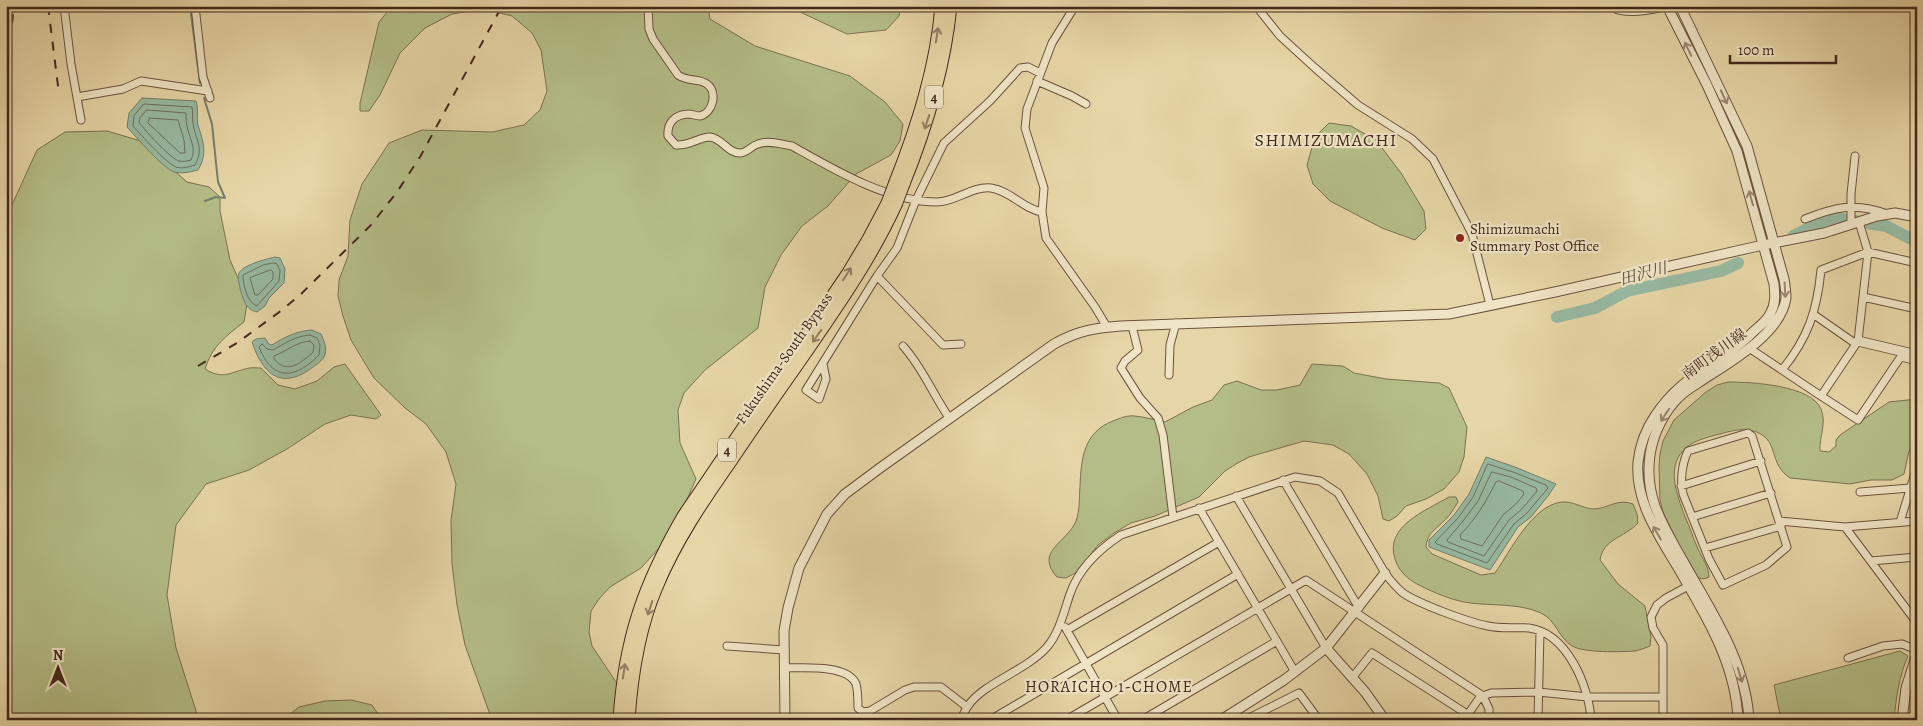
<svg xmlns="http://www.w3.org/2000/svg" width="1923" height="726" font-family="Alegreya,'Noto Serif JP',serif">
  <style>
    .green { fill: #b4bd87; stroke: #7c7252 }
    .water { fill: #97b9a1; stroke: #767f6c }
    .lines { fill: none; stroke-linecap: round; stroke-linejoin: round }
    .shore { stroke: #6e705e; stroke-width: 1 }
    .stream { stroke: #767f6c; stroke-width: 2 }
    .river { stroke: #97b9a1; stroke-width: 12 }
    .minor-casing { stroke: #6c533e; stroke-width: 9 }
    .tertiary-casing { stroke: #6c533e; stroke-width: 11 }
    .trunk-casing { stroke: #44281c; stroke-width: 13 }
    .minor { stroke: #efe4c5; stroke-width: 7 }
    .tertiary { stroke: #efe4c5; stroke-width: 9 }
    .trunk { stroke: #e6d5a6; stroke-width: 11 }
    .rail { stroke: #44281c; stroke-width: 2; stroke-dasharray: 9 9; stroke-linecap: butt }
    .trunk-bridge-casing { stroke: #44281c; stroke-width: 13; stroke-linecap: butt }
    .trunk-bridge { stroke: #e6d5a6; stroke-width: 11 }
    .oneway { stroke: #957e61 }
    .oneway2 { stroke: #9a8670 }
    .poi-dot { fill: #8f2418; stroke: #efe4c5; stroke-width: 2 }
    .labels { text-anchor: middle; stroke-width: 4.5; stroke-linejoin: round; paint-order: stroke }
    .shield { fill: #efe4c5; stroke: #77604f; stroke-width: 1 }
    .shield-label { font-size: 14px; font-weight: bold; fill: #44281c }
    .poi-label { font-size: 15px; fill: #44281c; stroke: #efe4c5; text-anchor: start }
    .street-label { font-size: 15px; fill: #44281c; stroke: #efe4c5 }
    .water-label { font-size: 16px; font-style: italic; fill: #594c3d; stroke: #efe4c5 }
    .neighbourhood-label { font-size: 16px; letter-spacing: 1px; fill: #44281c; stroke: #efe4c5 }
    .quarter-label { font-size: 18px; letter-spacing: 1px; fill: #44281c; stroke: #efe4c5 }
  </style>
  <rect width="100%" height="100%" fill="#e6d5a6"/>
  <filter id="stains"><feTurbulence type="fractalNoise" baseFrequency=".004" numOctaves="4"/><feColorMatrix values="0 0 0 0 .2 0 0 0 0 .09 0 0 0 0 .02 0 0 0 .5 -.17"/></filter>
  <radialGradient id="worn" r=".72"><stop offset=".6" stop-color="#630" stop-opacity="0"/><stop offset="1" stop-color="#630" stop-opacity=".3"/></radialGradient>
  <path class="green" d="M392,6H708L710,19L755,46L850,76L885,102L903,124L900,141L891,155L856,174L828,206L802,226L781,255L765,287L758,328L705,370L684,393L678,410L680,443L696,479L671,535L641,568L610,587L599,599L591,611L589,632L592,646L620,688L619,720H492L465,645L457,605L452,564L451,520L456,484L446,452L426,424L405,408L374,378L363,360L351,340L343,316L338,296L339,280L348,256L350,220L362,184L389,143L422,130L492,132L524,125L540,110L547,91L541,50L532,33L512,16L483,9L452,14L425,28L400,53L380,95L369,111H360V103L379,22Z
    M791,6H901L899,16L886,30L847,34L798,11Z
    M1329,123L1351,126L1376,140L1401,173L1424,211L1426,229L1415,240L1382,228L1330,201L1313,184L1307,165L1315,137Z
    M107,131L141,141L187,182L209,187L220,197V211L230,260L242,287L247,304L244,322C226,336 212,346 205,369C222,379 227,374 245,369C250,367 256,368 261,368L278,385L295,389L317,381L334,367L345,364L381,415L376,419L351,415L325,424L287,449L249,470L206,484L176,525L167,595L176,648L197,714L202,720H6V218L37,150L65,132Z
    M1312,364L1343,366L1354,373L1386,379L1439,383L1449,388L1467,427L1464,457L1459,472L1444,489L1426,499L1406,506L1397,516L1389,521L1383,519L1378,496L1367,474L1349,454L1333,445L1304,441L1249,457L1236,464L1225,471L1199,497L1155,516L1131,523L1114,533L1098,545L1077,572L1066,578L1057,577C1034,551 1067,543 1076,521C1080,510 1079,498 1080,487C1081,458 1084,432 1113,421C1120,418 1128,415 1135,416C1145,417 1155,420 1165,422L1193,407L1212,400L1224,385L1237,381L1261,390H1277L1300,385Z
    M1728,382C1751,382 1811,385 1821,409C1827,424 1819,437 1820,451L1829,452L1836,446V440L1840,435L1889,402L1917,399V443L1909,451L1904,474L1892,480H1871L1850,484L1790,478C1771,465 1777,448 1765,437C1753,427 1737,429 1724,433C1712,436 1698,439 1688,446C1664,465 1677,494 1685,517C1690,527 1693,538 1698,549C1702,559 1709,566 1709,577C1701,581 1698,578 1692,572L1663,512L1660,500L1659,466L1660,454L1663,441L1674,420L1706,392L1717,385Z
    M1449,497H1456L1458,502C1454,508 1451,514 1446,519C1437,529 1427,532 1426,547L1432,554L1481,575L1495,573C1510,552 1532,505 1562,502C1573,501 1582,508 1593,509C1608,509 1617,498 1633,504L1637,514L1638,523C1624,538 1603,539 1600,560L1618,584L1645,606L1651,637L1650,646C1645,648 1640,650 1635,651C1621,652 1584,653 1572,646C1558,637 1556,620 1541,613C1519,603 1493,606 1470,603C1455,601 1440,595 1427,589C1412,582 1400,575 1395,559C1384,526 1427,510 1449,497Z
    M1900,651L1908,656C1899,676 1896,698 1894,720H1781L1774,685Z
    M351,700L372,705L382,720H282L299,707L325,701Z"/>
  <path class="water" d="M142,98L196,101C199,109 196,117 198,125C203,141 208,154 198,170C190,172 182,174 174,172C163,168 136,137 127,127L129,113Z
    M275,257L280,258L285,269L284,283L269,298L265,306L257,312C253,311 250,310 247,306C243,302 236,277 239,273C243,265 266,259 275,257Z
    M312,330L321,334C324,341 328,349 324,357C321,362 314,366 309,370C279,390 262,372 252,342L256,339L265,338L269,344L272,345C285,337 296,331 312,330Z
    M1486,457L1515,467L1556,484L1548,496L1531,517L1518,527L1490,570L1429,547V540L1454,515L1469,494Z"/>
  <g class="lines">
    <path class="shore" d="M144,104L192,107C193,112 192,118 193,123C195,140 205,147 195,165C189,167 182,169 176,167C166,163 141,135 133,126L134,116Z
      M147,110L186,113C186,117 186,122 187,126C189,138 197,148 191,160C187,161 183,162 179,161C171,159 144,130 139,122L140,118Z
      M150,118L178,120L184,140L185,153H180L148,123Z
      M274,263L277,264L280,270L279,281L257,306C247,303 243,284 243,275L263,265Z
      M271,270L273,272V279L258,295H255L250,278Z
      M310,335L317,338L320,345L319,355C295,379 273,382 259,347L262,344L267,349L273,350C286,343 295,336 310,335Z
      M310,341L314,345L313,352C301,363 287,375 274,359V356C287,351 296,342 310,341Z
      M1488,464L1513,472L1546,485L1548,488L1527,513L1514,524L1487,563L1437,544L1435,542L1458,518L1473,497Z
      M1492,472L1511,477L1536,488L1537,491L1522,509L1509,520L1484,556L1448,542L1447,540L1463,521L1478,501Z
      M1499,481L1523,491L1524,494L1517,503L1503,515L1482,546L1461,539L1460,535C1475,520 1486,502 1496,482Z"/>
    <path class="stream" d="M190,6L200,83
      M204,98L212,124L218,182L225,198L216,197L205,201"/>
    <path class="river" d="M1793,236L1825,220L1836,218L1886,226L1917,242
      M1557,317L1595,308L1627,291L1721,271L1738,263"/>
    <defs>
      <path id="minor" d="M64,6L71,64L81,120
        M195,6L203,77L210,98
        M648,6L649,29L653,39L678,75C688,82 699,78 707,84C718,92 713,113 700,116C696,116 692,114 688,114C674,115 667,123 668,136L676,145C690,146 699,137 710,137C722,138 728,154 741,153C748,152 751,146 758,144C768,140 781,144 792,146C833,169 888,202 937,202C956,202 971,186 991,188C1011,191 1023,209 1042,212
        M1075,6L1052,43L1027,109L1025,128L1044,188L1042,212L1046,238L1095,307L1107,327
        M1256,6L1280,36L1315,68L1358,105L1412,139L1433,159L1472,234L1490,305
        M1610,6C1621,16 1654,10 1667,6
        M1037,81L1072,96L1086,104
        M77,97L123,89L141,81L208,91
        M1805,219C1835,207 1856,202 1887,214
        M1859,222L1868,252L1858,341L1821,396L1782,370C1808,338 1817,311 1821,270L1868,252L1917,263
        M1851,225V194L1855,156
        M877,276L943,345L961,344
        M1863,297L1917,309
        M1813,314L1856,344
        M1132,326L1138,350L1125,361L1121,368L1140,398L1158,418L1163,435L1173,517
        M903,346C923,368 933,395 950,419
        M1749,348L1782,370
        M1901,357L1917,361
        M823,364L826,379L819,399L806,390L877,276L897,248L916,200L944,143L990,101L1020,68L1028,67L1040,73
        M1169,375L1170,345L1176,323
        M1821,396L1858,420L1904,352
        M1748,433L1752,436L1787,547L1766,565L1723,585L1709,559L1683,494C1680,481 1682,463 1688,451Z
        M1283,480L1359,608
        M1681,486L1761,461
        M1860,492L1910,488
        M1236,496L1326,648
        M1199,508L1295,672
        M1692,517L1771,493
        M1779,521L1845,527L1917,623
        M1900,522L1917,467
        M1845,527L1917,521
        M1705,548L1781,526
        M1871,561L1917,557
        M1065,627L1118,720
        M1067,630L1219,542
        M727,646L784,650
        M1848,658L1883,646L1902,644L1917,650
        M784,668C802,668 848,664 856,684C858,691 858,701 858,708L863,712L870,711L905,690L914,687H941L967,707
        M1352,678L1372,653L1467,714
        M1907,685L1917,687
        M1903,718H1917
        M961,720C963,715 965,710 968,706C983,683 1026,671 1047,647C1059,633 1064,612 1070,594C1079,568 1098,550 1121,535L1295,477L1320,481L1338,493L1385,573C1390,580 1396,587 1403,593C1419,604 1468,622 1488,626C1501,629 1515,627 1529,628C1567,633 1589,686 1591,720
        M990,720L1238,574
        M1066,720L1306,580L1483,696L1489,709V720
        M1142,720L1277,641
        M1245,720L1299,693L1319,720
        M1464,720L1480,697L1491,693L1538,692L1588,697H1663
        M1538,720L1540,631
        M1663,720V645L1653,628L1651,617L1657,605L1666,598L1692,584"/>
      <path id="tertiary" d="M1667,6L1707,85L1737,151L1774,284C1775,294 1776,304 1770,314C1767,321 1758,327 1752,333C1720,365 1682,374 1655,416C1646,429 1640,445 1638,462C1635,501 1658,534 1677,566C1705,614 1736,663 1738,720
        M1680,6L1747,146L1784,279C1785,285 1786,292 1786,298C1781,335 1726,364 1698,383C1692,387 1685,391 1680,396C1664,411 1653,434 1650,455C1644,498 1663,525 1683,561C1710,610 1746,661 1749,720
        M1858,341L1917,355
        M1326,648L1365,692L1385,720
        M785,720L784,631L788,608L799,568L827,514L845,494L880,468L1054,344C1077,331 1094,328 1120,326L1449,314L1555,292L1763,245L1824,233L1877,216L1895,213L1917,217
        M1221,720L1284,680L1326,648L1385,573
        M1902,720L1906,688L1917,654"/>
      <path id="trunk" d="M895,182C917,126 936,67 941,6
        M904,184C927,127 945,68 951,6
        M619,720C624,640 643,585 683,516L847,274L868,239L887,203
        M629,720C632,675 639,629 657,587C676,541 704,500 732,460C758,421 785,383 812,344C843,299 873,255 896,205"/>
    </defs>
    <use href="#minor" class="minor-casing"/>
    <use href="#tertiary" class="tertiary-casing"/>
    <use href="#trunk" class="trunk-casing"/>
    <use href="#minor" class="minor"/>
    <use href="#tertiary" class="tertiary"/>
    <use href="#trunk" class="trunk"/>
    <path class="rail" d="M48,6L59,94
      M6,77L14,6
      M198,366L237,343L278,313L299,296L371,225L397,192L420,157L502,6"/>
    <defs>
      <path id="trunk-bridge" d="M887,203L895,182
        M896,205L904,184"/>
    </defs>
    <use href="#trunk-bridge" class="trunk-bridge-casing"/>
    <use href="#trunk-bridge" class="trunk-bridge"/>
  </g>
  <defs><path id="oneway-shaft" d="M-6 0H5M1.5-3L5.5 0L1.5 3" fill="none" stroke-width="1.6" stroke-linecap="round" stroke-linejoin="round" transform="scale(1.25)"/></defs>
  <g class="oneway">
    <use href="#oneway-shaft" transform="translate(937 35) rotate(-81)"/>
    <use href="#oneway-shaft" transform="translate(927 122) rotate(108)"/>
    <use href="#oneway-shaft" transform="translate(847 274) rotate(-57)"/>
    <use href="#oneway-shaft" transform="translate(817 336) rotate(125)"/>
    <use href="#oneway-shaft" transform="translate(650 608) rotate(108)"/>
    <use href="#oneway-shaft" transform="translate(624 671) rotate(-81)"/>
  </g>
  <g class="oneway2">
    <use href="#oneway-shaft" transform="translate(1688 49) rotate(-116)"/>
    <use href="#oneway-shaft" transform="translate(1724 97) rotate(65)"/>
    <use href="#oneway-shaft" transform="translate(1751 198) rotate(-106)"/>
    <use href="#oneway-shaft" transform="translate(1785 290) rotate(87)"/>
    <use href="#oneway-shaft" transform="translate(1665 415) rotate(124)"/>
    <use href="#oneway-shaft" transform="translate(1657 533) rotate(-120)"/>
    <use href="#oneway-shaft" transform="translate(1740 675) rotate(73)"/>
  </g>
  <circle class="poi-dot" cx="1460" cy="238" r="5"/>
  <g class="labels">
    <g class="shield">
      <rect x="925" y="85.5" width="18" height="23" rx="4"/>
      <rect x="718" y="438.5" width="18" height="23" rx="4"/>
    </g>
    <g class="shield-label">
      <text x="934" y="102">4</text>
      <text x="727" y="455">4</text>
    </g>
    <g class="poi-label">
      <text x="1470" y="234">Shimizumachi<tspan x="1470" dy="17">Summary Post Office</tspan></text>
    </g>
    <g class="street-label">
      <text transform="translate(1714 354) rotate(-36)" y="5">南町浅川線</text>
      <text transform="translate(784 358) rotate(-55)" y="5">Fukushima-South Bypass</text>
    </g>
    <g class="water-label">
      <text transform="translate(1643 273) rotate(-15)" y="6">田沢川</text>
    </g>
    <g class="neighbourhood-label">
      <text x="1109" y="692">HORAICHO 1-CHOME</text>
    </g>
    <g class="quarter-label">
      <text x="1326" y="146">SHIMIZUMACHI</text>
    </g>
  </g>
  <rect width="1923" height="726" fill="none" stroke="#e6d5a6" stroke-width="25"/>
  <rect x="8" y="8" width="1908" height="711" fill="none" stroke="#44281c" stroke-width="2.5"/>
  <rect x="12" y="12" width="1898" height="701" fill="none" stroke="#44281c"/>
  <g transform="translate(58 668)" stroke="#efe4c5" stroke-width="4" paint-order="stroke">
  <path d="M0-4L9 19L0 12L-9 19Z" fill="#44281c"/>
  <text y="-8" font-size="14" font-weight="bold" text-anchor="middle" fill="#44281c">N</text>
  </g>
  <path d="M1730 55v8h106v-8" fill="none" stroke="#44281c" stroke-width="2.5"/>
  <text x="1738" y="55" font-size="15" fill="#44281c" stroke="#efe4c5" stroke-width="4" paint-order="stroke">100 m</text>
  <rect width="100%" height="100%" filter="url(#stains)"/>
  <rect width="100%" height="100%" fill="url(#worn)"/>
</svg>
